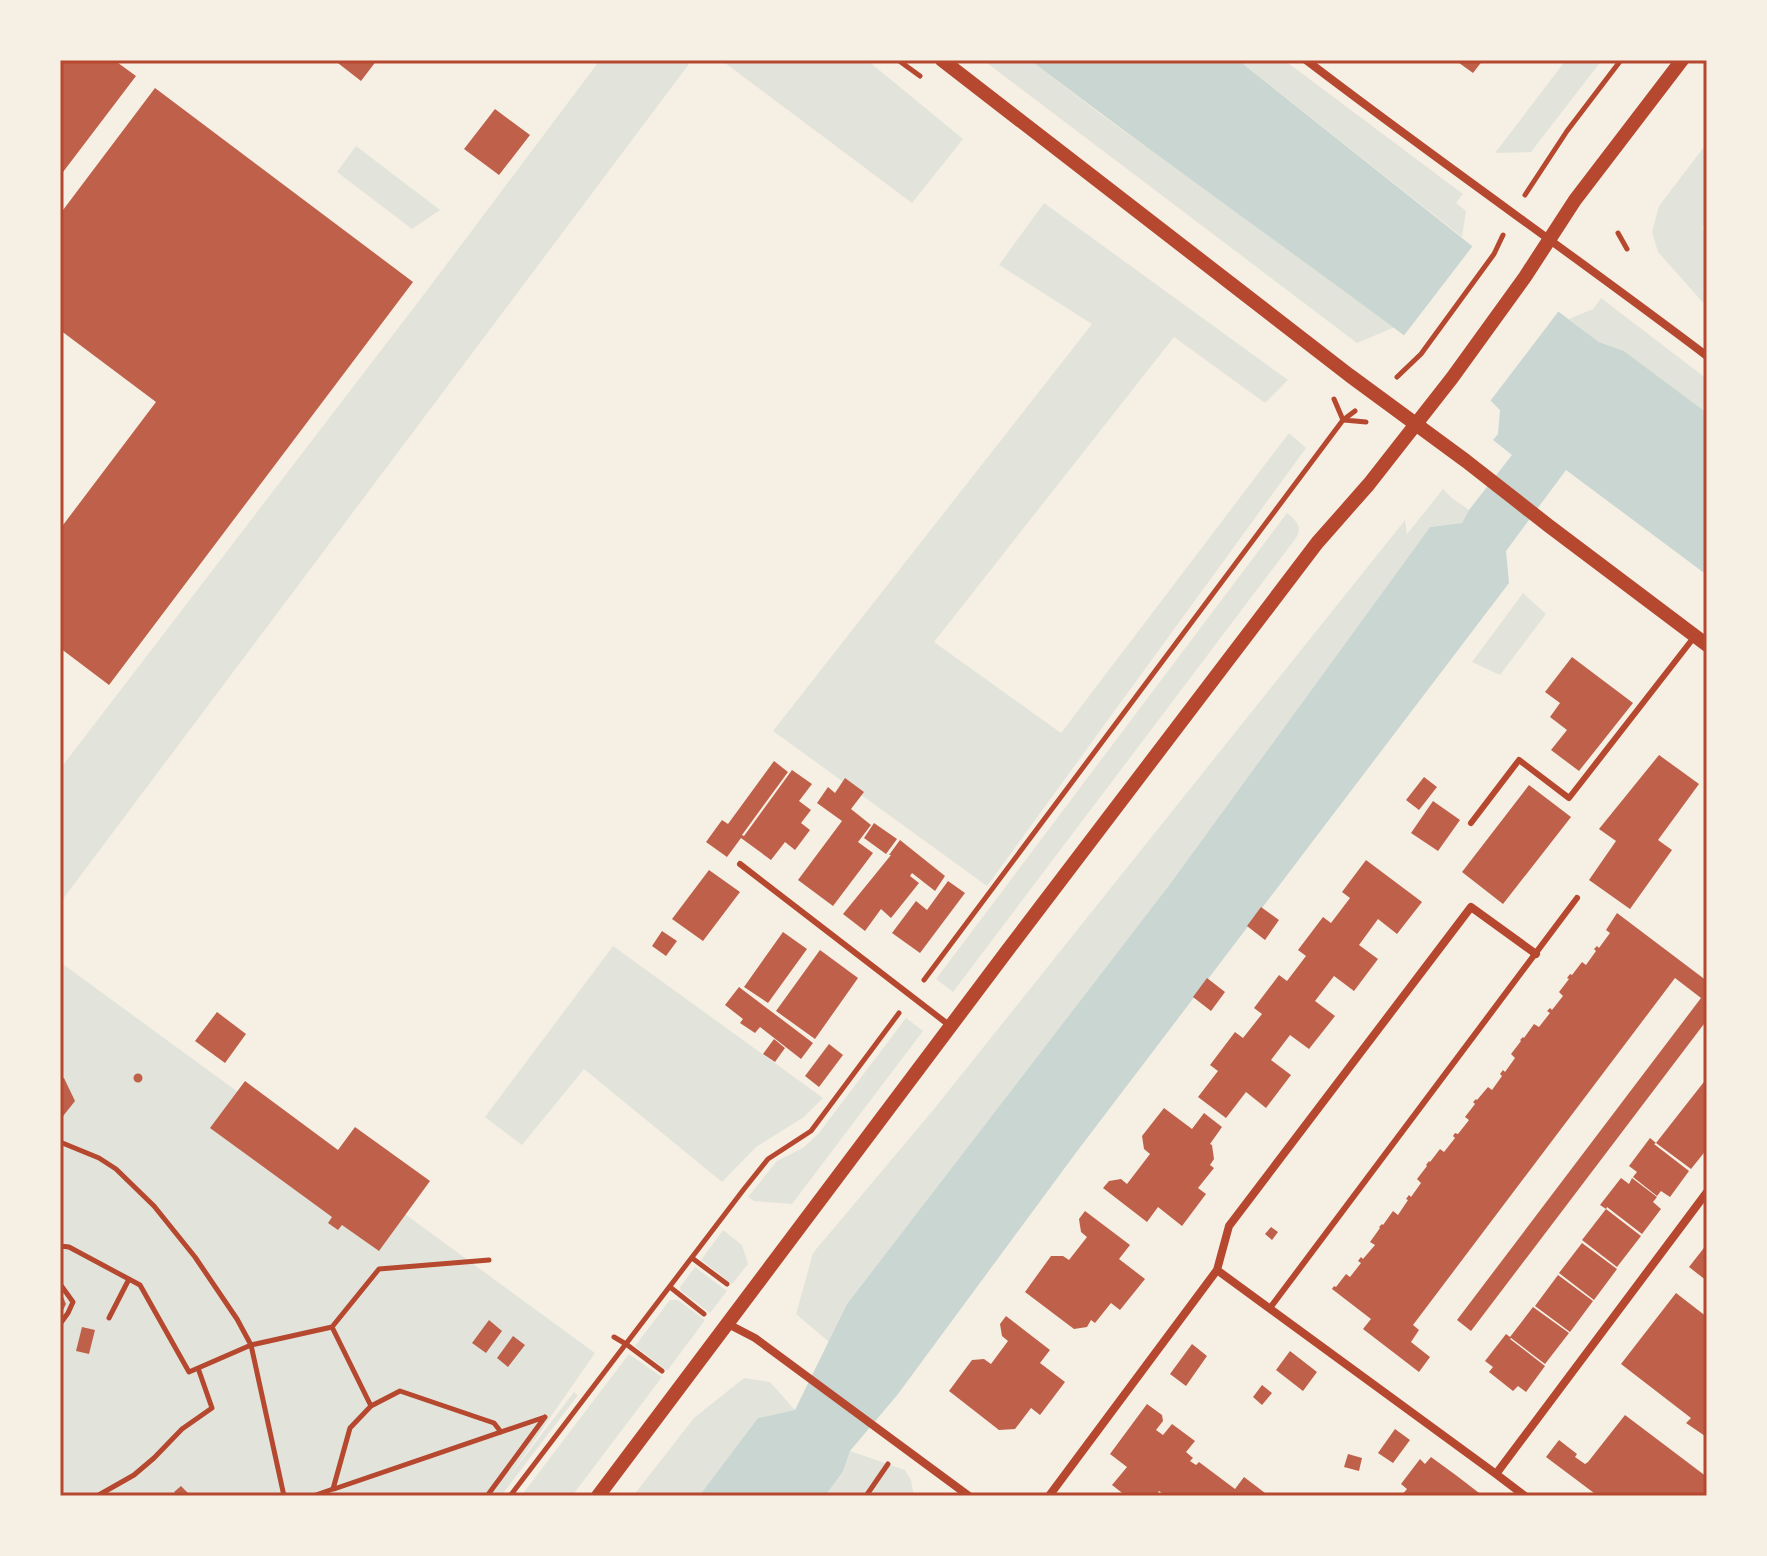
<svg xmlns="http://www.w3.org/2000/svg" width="1767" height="1556" font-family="'Zilla Slab',serif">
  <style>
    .green { fill: #e2e4dc }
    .water { fill: #c9d6d2 }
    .pier { fill: #f6efe4 }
    .building { fill: #bf614a }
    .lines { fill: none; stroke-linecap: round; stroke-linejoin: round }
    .path { stroke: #b5482f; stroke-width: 5 }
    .service { stroke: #b5482f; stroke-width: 6 }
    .minor { stroke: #b5482f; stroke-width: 8 }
    .tertiary { stroke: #b5482f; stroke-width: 14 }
    .neatline { fill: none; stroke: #b5482f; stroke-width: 3 }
  </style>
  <rect width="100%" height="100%" fill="#f6efe4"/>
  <path class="green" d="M600,60H692L60,903V769L425,293Z
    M721,60H867L963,139L912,203Z
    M983,60H1030L1099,113L1395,327L1357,343Z
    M1238,60H1284L1463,194L1456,203L1466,211L1462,237Z
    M1566,60H1602L1531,152L1495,153Z
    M1707,143V221L1702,229L1707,233V307L1658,252L1652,232L1659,206Z
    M356,146L440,210L412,229L337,172Z
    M1044,203L1288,380L1265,403L1174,337L934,642L1061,733L1289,433L1306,448L987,886L773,731L1092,324L999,265Z
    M1601,298L1707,379V413L1624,351L1599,342L1569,319L1593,309Z
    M1443,489L1452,498L1469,510L1462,523L1430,527L1170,884L847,1304L829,1342L796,1314L813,1253L934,1109L1405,520L1407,534Z
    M1287,513C1296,520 1303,527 1296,538L953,992L936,979Z
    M1523,593L1546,614L1500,675L1472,662Z
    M613,946L823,1098L804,1117L756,1147L722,1182L584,1069L522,1145L485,1117Z
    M60,962L595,1353L509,1477L574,1392L578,1395L501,1496H60Z
    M906,1018L923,1031L792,1204L754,1201L748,1197L777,1161L803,1148L819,1133Z
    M723,1230L742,1245L748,1264L732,1284L701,1260Z
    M695,1267L727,1291L710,1313L681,1291L680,1287Z
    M670,1300H678L705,1320L667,1371L635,1346Z
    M629,1354L662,1377L572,1496H521Z
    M744,1378L770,1382L795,1410L758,1418L699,1496H633L694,1418Z
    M850,1451L905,1470L911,1480L914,1496H825L843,1473Z"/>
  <path class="water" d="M1030,60H1238L1472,246L1559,312L1599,342L1624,351L1707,413V575L1566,470L1506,551L1509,583L1075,1154L898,1394L850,1451L843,1472L825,1496H699L758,1418L795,1410L847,1304L1170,884L1430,527L1462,523L1469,510L1512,455L1493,440L1498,434L1500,410L1491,401C1339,284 1182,176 1030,60Z"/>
  <path class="pier" d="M1475,243L1561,308L1488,404L1402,338Z"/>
  <path class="building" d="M60,60H114L136,76L60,176Z
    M334,60H377L361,81Z
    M1455,60H1483L1473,73Z
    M155,88L413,282L109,685L60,648V529L156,402L60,330V214Z
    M495,109L530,135L499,175L464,149Z
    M1572,657L1633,703L1579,771L1551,750L1567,730L1550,717L1560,703L1545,692Z
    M1659,755L1699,784L1658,840L1672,850L1630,909L1589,880L1616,841L1599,829Z
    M774,761L788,772L742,835L744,836L792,770L812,784L799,801L811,810L801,823L810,830L795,850L785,842L771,860L741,838L727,857L706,842L722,820L728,824Z
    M1424,777L1437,787L1419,810L1406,800Z
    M845,778L864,792L851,809L871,825L858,842L873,853L833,906L798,880L842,821L817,803L828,787L835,793Z
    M1529,785L1571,817L1503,904L1462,872Z
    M1433,801L1460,820L1438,851L1411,833Z
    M874,823L897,839L886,854L864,838Z
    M900,840L945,876L935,891L912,873L910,876L919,883L891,918L881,909L865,931L843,914L891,855H889Z
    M1366,860L1422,902L1397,934L1378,919L1359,945L1378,959L1354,991L1334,976L1315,1001L1335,1016L1309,1049L1290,1035L1271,1060L1291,1075L1266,1108L1246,1092L1226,1118L1198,1097L1218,1071L1210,1065L1235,1032L1243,1038L1262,1014L1254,1008L1279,975L1287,981L1306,956L1298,950L1323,917L1331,923L1350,898L1342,892Z
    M709,870L740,892L703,941L672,919Z
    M948,881L965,893L920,953L892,933L916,901L927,910Z
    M1261,907L1279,920L1265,940L1247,926Z
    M1617,913L1707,981V1020L1471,1331L1457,1320L1701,998L1675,978L1413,1325L1419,1330L1411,1342L1430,1357L1419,1372L1363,1329L1371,1319L1332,1289L1334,1286L1336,1287L1346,1274L1350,1277L1361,1263L1358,1261L1361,1257L1363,1259L1375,1245L1370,1242L1380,1228L1379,1227L1382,1224L1383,1225L1393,1211L1398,1215L1408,1200L1406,1199L1409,1195L1411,1197L1421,1183L1417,1179L1427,1166L1426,1165L1429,1161L1430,1162L1440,1149L1444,1152L1455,1138L1453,1136L1455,1133L1458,1134L1469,1120L1465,1117L1475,1104L1473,1102L1476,1099L1477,1100L1488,1087L1492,1090L1502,1076L1500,1074L1503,1070L1505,1072L1515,1058L1511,1054L1521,1041L1520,1040L1523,1037L1524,1038L1534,1024L1539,1027L1550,1013L1547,1011L1550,1008L1552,1010L1563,996L1559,992L1569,979L1567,978L1570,974L1572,975L1582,962L1586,965L1596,951L1594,949L1597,946L1599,948L1610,933L1606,930Z
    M662,931L677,941L666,956L652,946Z
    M783,932L807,949L768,1003L744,987Z
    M820,950L858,978L815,1039L776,1011Z
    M1207,978L1225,992L1211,1011L1193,997Z
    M739,987L813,1043L801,1059L760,1027L755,1033L740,1023L743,1019L725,1005Z
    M217,1012L246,1034L225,1063L195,1041Z
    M774,1039L785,1048L775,1062L763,1054Z
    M829,1044L843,1055L819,1087L805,1076Z
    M133.5 1078a4.5 4.5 0 1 1 9 0a4.5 4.5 0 1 1-9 0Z
    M60,1078H64L75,1101L60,1120Z
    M1707,1078V1149L1691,1169L1656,1143Z
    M245,1081L338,1150L355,1127L430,1181L379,1251L342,1225L338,1230L328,1223L332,1217L210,1128Z
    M1164,1108L1192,1129L1204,1113L1222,1127L1210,1144L1212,1145L1214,1159L1210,1165L1214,1168L1198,1188L1206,1194L1182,1226L1158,1207L1147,1222L1103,1188L1109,1181L1121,1179L1127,1184L1150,1154L1144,1149L1142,1136Z
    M1650,1138L1656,1143L1654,1144L1689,1171L1670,1197L1661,1191L1657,1196L1633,1177L1637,1172L1629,1166Z
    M1621,1178L1629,1184L1632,1178L1657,1197L1653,1202L1661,1209L1642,1234L1607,1207L1606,1209L1600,1205Z
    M1606,1209L1641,1236L1617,1267L1582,1240Z
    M1085,1211L1130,1245L1119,1259L1145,1279L1120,1310L1111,1303L1095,1323L1091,1320L1087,1327L1074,1329L1025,1292L1051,1256H1063L1069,1260L1087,1237L1081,1232L1079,1219Z
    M1271,1227L1278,1232L1272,1240L1265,1234Z
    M1582,1243L1617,1269L1594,1300L1559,1273Z
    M1707,1244V1281L1689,1267Z
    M1558,1275L1593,1301L1570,1332L1535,1306Z
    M60,1290L66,1304L60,1316Z
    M1676,1293L1707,1317V1434L1705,1436L1686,1423L1691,1418L1621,1364Z
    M1533,1307L1569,1333L1545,1364L1511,1338L1510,1339L1545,1366L1526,1392L1518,1386L1513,1391L1489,1372L1493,1367L1485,1361L1506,1334L1510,1337Z
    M1006,1316L1050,1350L1040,1363L1065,1382L1040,1415L1031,1408L1015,1429L999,1430L949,1391L972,1360L984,1359L991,1364L1008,1341L1002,1336L1000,1324Z
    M489,1320L502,1331L486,1353L472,1343Z
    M82,1327L95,1330L89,1354L76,1351Z
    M513,1336L525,1345L508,1367L497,1358Z
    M1192,1344L1207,1356L1186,1386L1170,1374Z
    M1290,1351L1317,1372L1303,1391L1276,1370Z
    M1262,1385L1272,1393L1262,1405L1253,1397Z
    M1147,1404L1162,1415L1163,1421L1156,1430L1163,1435L1172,1424L1195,1441L1186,1452L1193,1458L1190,1461L1196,1465L1199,1462L1235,1489L1244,1477L1269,1496H1166L1159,1491L1156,1496H1126L1112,1485L1127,1467L1110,1454Z
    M1625,1415L1707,1477V1496H1598L1546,1457L1559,1440L1577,1454L1575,1457L1585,1464L1588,1462Z
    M1395,1429L1410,1440L1393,1463L1378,1453Z
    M1348,1454L1362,1458L1359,1471L1344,1467Z
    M1431,1457L1457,1476L1483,1496H1401L1407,1489L1401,1484L1420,1459L1425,1464Z
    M181,1486L191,1496H179L174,1492Z"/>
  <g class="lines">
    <path class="path" d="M898,60L920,76
      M1525,195L1567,131L1621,60
      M1618,233L1627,249
      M1397,377L1421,354L1494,254L1503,235
      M1334,399L1343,420
      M1344,420L1366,422
      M924,980L1343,420L1355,411
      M60,1142L99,1158L116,1169L154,1206L195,1257L237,1319L251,1345L284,1496
      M60,1246L69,1247L140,1285L189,1372L251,1345L332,1327L379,1269L489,1260
      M692,1258L727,1284
      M60,1284L73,1302L68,1313L60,1324
      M670,1287L704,1314
      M109,1318L129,1279
      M332,1327L371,1406
      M614,1337L626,1344L662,1371
      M334,1489L545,1417
      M97,1496L134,1475L154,1458L182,1429L212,1408L198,1368
      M313,1496L333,1489L350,1428L371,1406L400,1391L494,1423L501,1432
      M487,1496L545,1417
      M510,1496L744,1189L768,1159L811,1131L899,1013
      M866,1496L888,1464"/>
    <path class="service" d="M1471,823L1519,760L1569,798L1695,636
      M740,864L949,1025
      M1270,1308L1577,898"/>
    <path class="minor" d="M1306,60C1438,161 1575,256 1707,356
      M1217,1270L1496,1474
      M728,1324L755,1338L969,1496
      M1049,1496L1217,1270L1229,1226L1471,907L1536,954
      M1525,1496L1496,1474L1707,1192"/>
    <path class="tertiary" d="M942,60L1349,375L1466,461L1549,526L1707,645
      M598,1496L1007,951L1317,543L1369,484L1452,378L1525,277L1575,200L1682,60"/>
  </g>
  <rect width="1767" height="1556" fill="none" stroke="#f6efe4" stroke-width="124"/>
  <rect x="62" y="62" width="1643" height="1432" class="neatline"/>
</svg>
